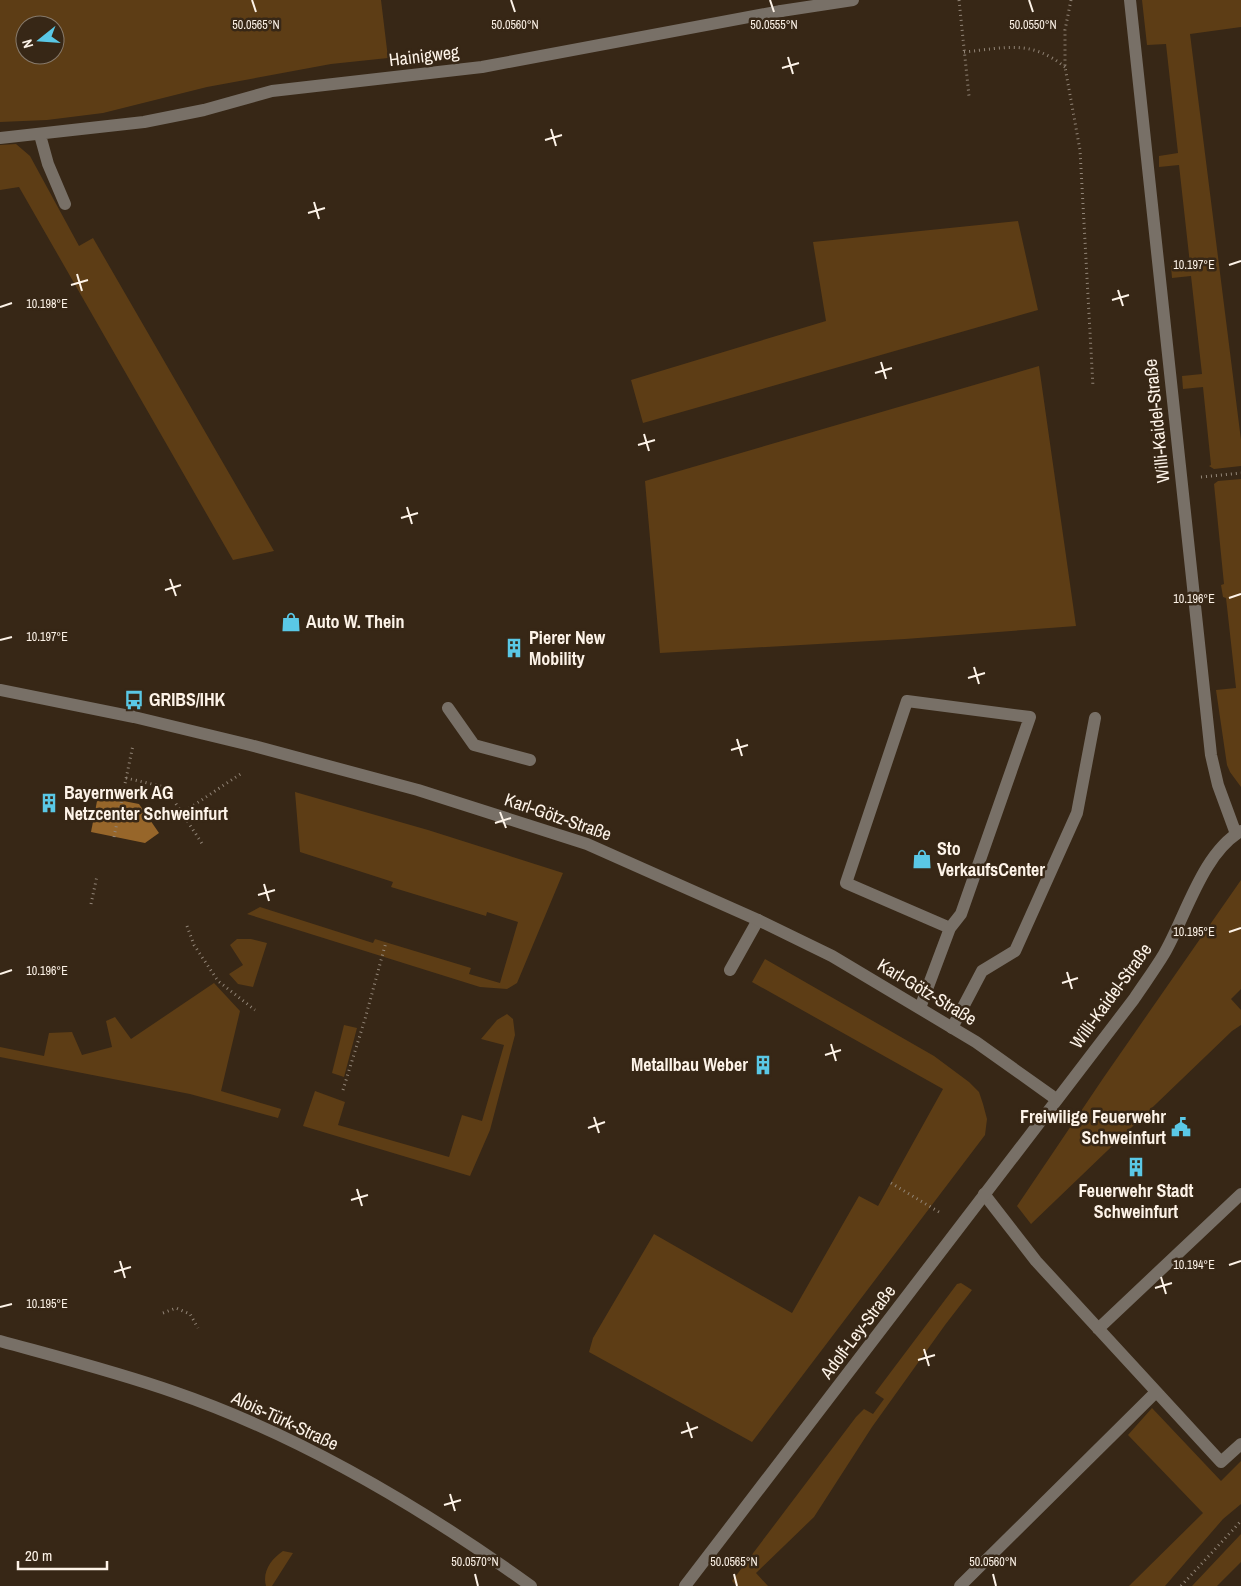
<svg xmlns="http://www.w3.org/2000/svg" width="1241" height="1586" font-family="'Archivo Narrow',sans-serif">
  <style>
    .green { fill: #5d3d15; fill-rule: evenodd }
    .water { fill: #97662a }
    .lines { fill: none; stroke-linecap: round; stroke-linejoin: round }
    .path { stroke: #928577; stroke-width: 3; stroke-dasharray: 1 4; stroke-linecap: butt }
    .lane { stroke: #787067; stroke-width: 12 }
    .street { stroke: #787067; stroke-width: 12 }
    .ticks { fill: none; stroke: #fdf3e8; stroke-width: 2 }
    .labels { text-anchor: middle; stroke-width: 5; stroke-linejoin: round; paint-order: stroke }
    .street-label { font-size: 18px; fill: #fdf3e8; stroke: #372716 }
    .poi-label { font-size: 18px; font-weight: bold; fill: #fdf3e8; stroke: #372716; text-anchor: start }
    .ticks-label { font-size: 12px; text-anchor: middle; fill: #fdf3e8; stroke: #372716; stroke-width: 5; stroke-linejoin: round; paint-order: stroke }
  </style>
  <rect width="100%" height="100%" fill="#372716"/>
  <path class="green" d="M0,0H381L388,58L331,64L207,87L103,113L47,120L0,122ZM25,25H55V55H25Z
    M1142,0H1241V27L1190,34L1241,440V466L1214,469L1209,466L1211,465L1203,387L1183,389L1182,376L1202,374L1191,276L1172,278L1171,266L1190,264L1179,165L1159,167V156L1178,153L1166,44L1147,45Z
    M16,144L30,156L79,246L93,238L274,551L233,560L19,187L0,190V145Z
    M1018,221L1038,310L643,423L631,380L826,321L813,242Z
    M1039,366L1076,626L905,639L660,653L645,481Z
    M1241,479V787L1230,772L1227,765L1216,690L1236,688L1226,598L1223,597L1221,585L1224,584L1214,484L1218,481Z
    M295,792L428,830L563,873L517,983L507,989L480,987L247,914L260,907L373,943L375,939L471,968L469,974L500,983L518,922L487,912L486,916L391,887L393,882L300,852Z
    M1241,880V989L1231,999L1241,1010V1025L1232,1031L1031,1224L1017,1206L1104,1077Z
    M237,939H251L267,943L253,987L238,984L229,974L243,965L230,945Z
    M765,959L934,1056L969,1082L979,1092L983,1104L987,1119L985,1135L752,1442L589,1352L593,1338L654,1234L792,1313L859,1196L878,1206L943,1089L752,982Z
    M214,983L240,1011L221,1091L281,1109L278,1118L190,1094L0,1057V1047L44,1056L49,1033L72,1032L82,1055L112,1047L106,1021L115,1017L131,1039Z
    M507,1014L513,1019L515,1035L490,1130L470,1176L303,1126L315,1091L345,1102L338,1125L449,1157L462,1115L482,1121L504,1045L481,1039L497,1020Z
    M344,1025L357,1028L344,1077L332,1073Z
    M961,1283L972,1290L945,1325L872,1427L814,1517L756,1573L768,1586H737L732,1581L856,1417L864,1409L873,1414L884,1399L875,1393L957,1284Z
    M1152,1408L1221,1481L1241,1461V1504L1223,1519L1165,1586H1129L1203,1513L1128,1435Z
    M1241,1534V1562L1217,1586H1192Z
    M283,1551L293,1553L272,1586H266C262,1572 271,1559 283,1551Z"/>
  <path class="water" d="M98,796L139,804L159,833L145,843L91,832Z"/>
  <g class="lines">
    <path class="path" d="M959,0L969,96
      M1071,0L1065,30V67L1080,150L1093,387
      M964,52C1006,48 1030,39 1065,67
      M1201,477L1241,473
      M126,778L165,787L182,813L242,773
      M182,813L203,845
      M114,837L133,745
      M91,904L97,876
      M187,926L194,945L218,981L255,1010
      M343,1090L365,1019L386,942
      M891,1183L939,1212
      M163,1313L176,1308L190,1314L198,1328
      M1181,1586L1241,1521"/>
    <path class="lane" d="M40,135L48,164L65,204
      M0,138L144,122L204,110L272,91L482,67L781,11
      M448,708L474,745L530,760
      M730,970L758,920
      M920,1008L950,928L846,883L907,701L1030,717L961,914L950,928
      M952,1028L982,971L1015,951L1077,813L1095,718
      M984,1194L1036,1261L1221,1462L1241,1444
      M1098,1329L1241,1194
      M960,1586L1156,1392"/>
    <path class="street" d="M1130,0L1211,755L1218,785L1236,834
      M781,11L853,0
      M0,690L134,717L250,745L418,790L587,844L758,920L832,956L976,1042L1056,1099
      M0,1341C58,1357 117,1372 174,1392C302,1436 421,1507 531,1586
      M685,1586L1134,999C1144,984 1155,969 1164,954C1186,916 1202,854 1241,831"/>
  </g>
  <path class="ticks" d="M252,0L256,12M511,0L515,12M770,0L774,12M1029,0L1033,12M788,57L793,74M782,68L799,63M551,129L556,146M545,140L562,135M314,202L319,219M308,213L325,208M1229,265L1241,261M77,274L82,291M71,285L88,280M1118,290L1123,306M1112,300L1129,295M0,307L12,303M881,362L886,379M875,373L892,368M644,434L649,451M638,445L655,440M407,507L412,524M401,518L418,513M170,579L176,596M165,590L181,585M1229,598L1241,594M0,640L12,637M974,667L979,684M968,678L985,673M737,739L742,756M731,750L748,745M500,812L506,828M495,823L511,818M264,884L269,901M258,895L275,890M1229,932L1241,928M1067,972L1072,989M0,974L12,970M1062,983L1078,978M831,1044L836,1061M825,1055L841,1050M594,1117L599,1133M588,1128L605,1122M357,1189L362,1206M351,1200L368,1195M120,1261L125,1278M1229,1265L1241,1261M114,1272L131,1267M1161,1277L1166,1294M1155,1288L1172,1283M0,1307L12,1304M924,1349L929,1366M918,1360L935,1355M687,1422L692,1438M681,1433L698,1427M450,1494L455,1511M444,1505L461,1500M475,1574L478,1586M734,1574L737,1586M993,1574L996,1586"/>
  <defs>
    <symbol id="shop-bare" viewBox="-9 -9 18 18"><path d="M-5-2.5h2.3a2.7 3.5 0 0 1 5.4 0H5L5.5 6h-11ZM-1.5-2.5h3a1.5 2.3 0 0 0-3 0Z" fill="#5ac8e6" stroke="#372716" stroke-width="2.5" paint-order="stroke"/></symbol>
    <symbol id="building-bare" viewBox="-9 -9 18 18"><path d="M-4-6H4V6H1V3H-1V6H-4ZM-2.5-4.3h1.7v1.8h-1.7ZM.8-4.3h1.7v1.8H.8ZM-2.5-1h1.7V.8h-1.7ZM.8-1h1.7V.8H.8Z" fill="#5ac8e6" stroke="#372716" stroke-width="2.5" paint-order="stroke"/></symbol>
    <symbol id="bus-bare" viewBox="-9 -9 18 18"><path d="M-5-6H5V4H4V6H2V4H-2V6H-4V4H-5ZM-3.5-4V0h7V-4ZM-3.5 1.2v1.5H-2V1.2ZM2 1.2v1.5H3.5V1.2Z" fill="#5ac8e6" stroke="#372716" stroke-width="2.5" paint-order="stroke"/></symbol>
    <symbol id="civic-bare" viewBox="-9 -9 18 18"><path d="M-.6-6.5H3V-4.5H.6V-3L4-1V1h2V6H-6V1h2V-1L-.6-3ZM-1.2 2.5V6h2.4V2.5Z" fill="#5ac8e6" stroke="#372716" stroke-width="2.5" paint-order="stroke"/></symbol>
  </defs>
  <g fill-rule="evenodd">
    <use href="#shop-bare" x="277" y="608" width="28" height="28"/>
    <use href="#building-bare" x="500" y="634" width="28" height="28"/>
    <use href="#bus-bare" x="120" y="686" width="28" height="28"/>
    <use href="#building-bare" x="35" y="789" width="28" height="28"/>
    <use href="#shop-bare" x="908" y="845" width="28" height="28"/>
    <use href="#building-bare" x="749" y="1051" width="28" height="28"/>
    <use href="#civic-bare" x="1167" y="1113" width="28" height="28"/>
    <use href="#building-bare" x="1122" y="1153" width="28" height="28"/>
  </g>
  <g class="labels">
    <g class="street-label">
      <text transform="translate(424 56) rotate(-7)" y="6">Hainigweg</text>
      <text transform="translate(1157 421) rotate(-96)" y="6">Willi-Kaidel-Straße</text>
      <text transform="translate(558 817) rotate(19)" y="6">Karl-Götz-Straße</text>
      <text transform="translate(927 992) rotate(31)" y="6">Karl-Götz-Straße</text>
      <text transform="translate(1111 996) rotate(-54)" y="6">Willi-Kaidel-Straße</text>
      <text transform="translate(858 1332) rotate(-53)" y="6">Adolf-Ley-Straße</text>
      <text transform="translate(285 1421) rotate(25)" y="6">Alois-Türk-Straße</text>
    </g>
    <g class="poi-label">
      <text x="306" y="628">Auto W. Thein</text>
      <text x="529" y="644">Pierer New<tspan x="529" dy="21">Mobility</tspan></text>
      <text x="149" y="706">GRIBS/IHK</text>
      <text x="64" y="799">Bayernwerk AG<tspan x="64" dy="21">Netzcenter Schweinfurt</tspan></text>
      <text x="937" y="855">Sto<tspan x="937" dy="21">VerkaufsCenter</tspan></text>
      <text x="748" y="1071" text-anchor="end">Metallbau Weber</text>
      <text x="1166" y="1123" text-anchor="end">Freiwilige Feuerwehr<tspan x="1166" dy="21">Schweinfurt</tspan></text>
      <text x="1136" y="1197" text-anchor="middle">Feuerwehr Stadt<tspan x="1136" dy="21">Schweinfurt</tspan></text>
    </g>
  </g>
  <g class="ticks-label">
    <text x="256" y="29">50.0565°N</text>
    <text x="515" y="29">50.0560°N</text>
    <text x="774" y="29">50.0555°N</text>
    <text x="1033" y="29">50.0550°N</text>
    <text x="1194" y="269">10.197°E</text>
    <text x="47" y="308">10.198°E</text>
    <text x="1194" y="603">10.196°E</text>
    <text x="47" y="641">10.197°E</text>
    <text x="1194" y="936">10.195°E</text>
    <text x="47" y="975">10.196°E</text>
    <text x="1194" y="1269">10.194°E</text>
    <text x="47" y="1308">10.195°E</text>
    <text x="475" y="1566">50.0570°N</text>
    <text x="734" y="1566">50.0565°N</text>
    <text x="993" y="1566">50.0560°N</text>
  </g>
  <g transform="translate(40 40) rotate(253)"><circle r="24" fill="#372716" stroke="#86796a"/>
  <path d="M0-4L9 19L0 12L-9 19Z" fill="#5ac8e6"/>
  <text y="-8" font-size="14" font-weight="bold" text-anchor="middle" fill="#fdf3e8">N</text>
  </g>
  <path d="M18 1561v8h89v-8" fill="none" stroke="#fdf3e8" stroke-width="2.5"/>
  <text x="25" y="1561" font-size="15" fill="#fdf3e8" stroke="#372716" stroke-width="4" paint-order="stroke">20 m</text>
</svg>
